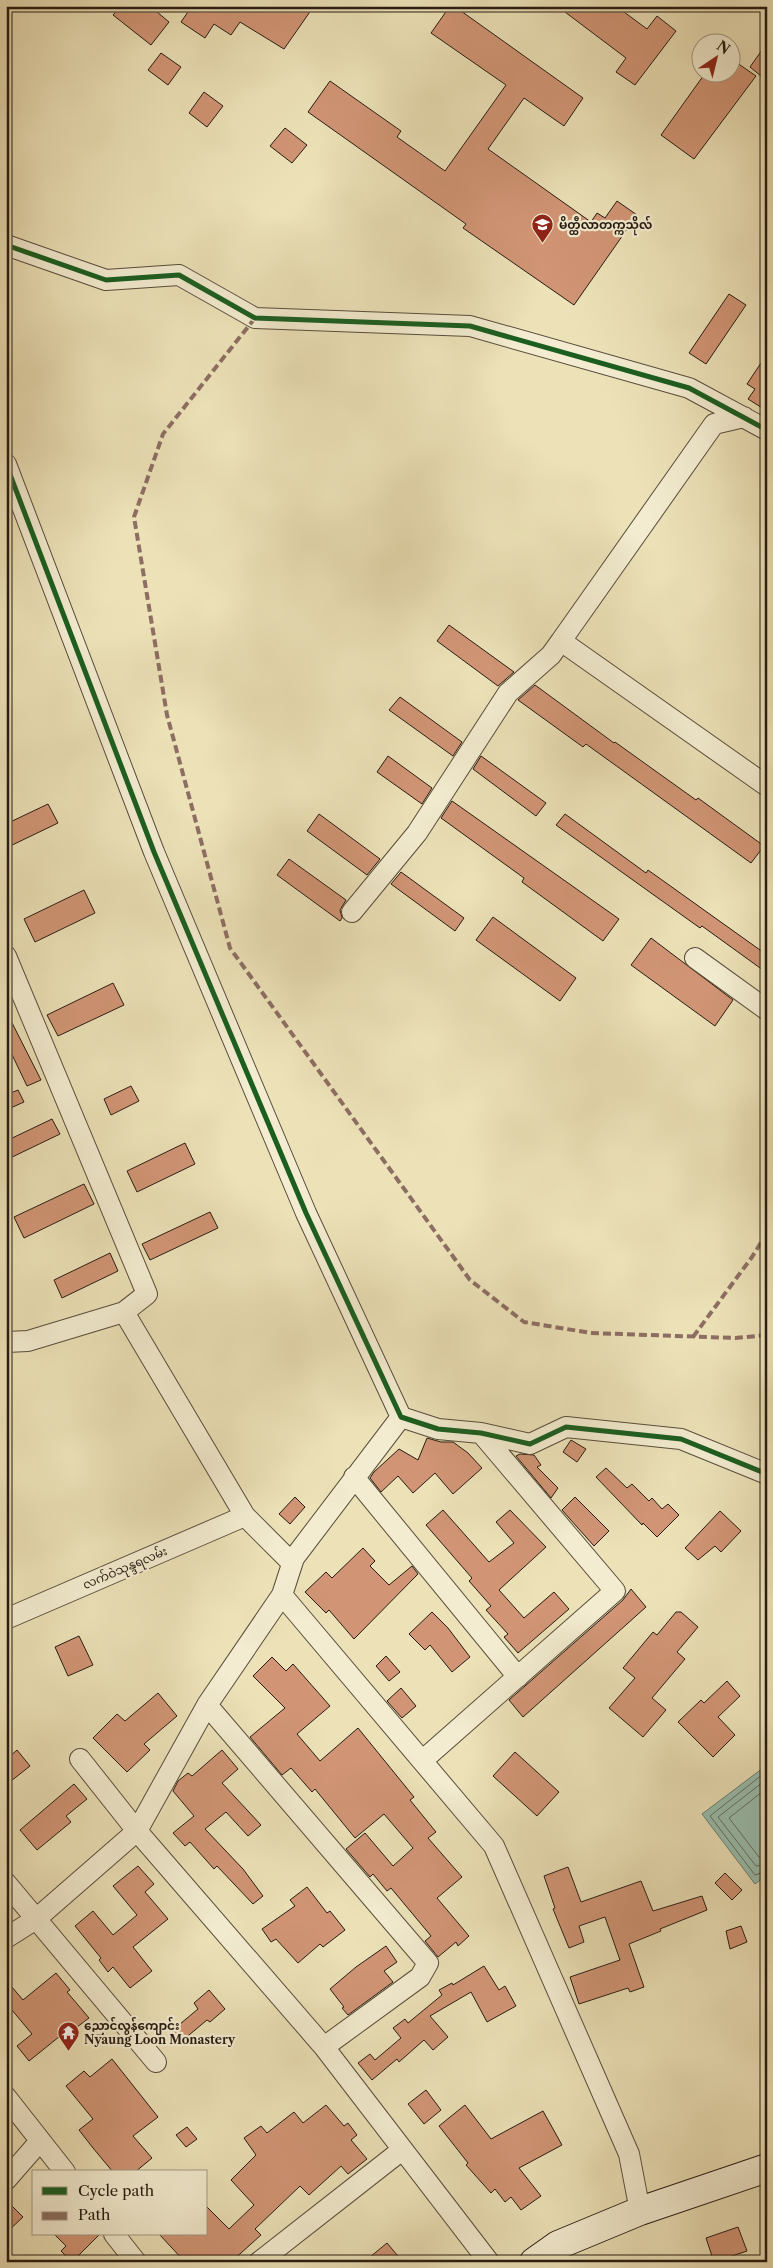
<svg xmlns="http://www.w3.org/2000/svg" width="773" height="2268" font-family="'Libre Caslon Text','Noto Sans Myanmar',serif">
  <style>
    .water { fill: #99beaf; stroke: #6b7d71 }
    .lines { fill: none; stroke-linecap: round; stroke-linejoin: round }
    .shore { stroke: #606d61; stroke-width: 1 }
    .building { fill: #d19575; stroke: #271c13 }
    .street-casing { stroke: #584d3c; stroke-width: 22 }
    .secondary-casing { stroke: #271c13; stroke-width: 30 }
    .street { stroke: #f3ecd0; stroke-width: 20 }
    .secondary { stroke: #f3ecd0; stroke-width: 28 }
    .quiet { stroke: #8d6e63; stroke-width: 4; stroke-dasharray: 8 4; stroke-linecap: butt }
    .cycleway-casing { stroke: #f3ecd0; stroke-width: 8 }
    .cycleway { stroke: #1b5e20; stroke-width: 5 }
    .labels { text-anchor: middle; stroke-width: 4.5; stroke-linejoin: round; paint-order: stroke }
    .poi-label { font-size: 12px; font-weight: bold; fill: #271c13; stroke: #f3ecd0; text-anchor: start }
    .street-label { font-size: 12px; fill: #271c13; stroke: #f3ecd0 }
  </style>
  <rect width="100%" height="100%" fill="#ece1b7"/>
  <filter id="stains"><feTurbulence type="fractalNoise" baseFrequency=".004" numOctaves="4"/><feColorMatrix values="0 0 0 0 .2 0 0 0 0 .09 0 0 0 0 .02 0 0 0 .5 -.17"/></filter>
  <radialGradient id="worn" r=".72"><stop offset=".6" stop-color="#630" stop-opacity="0"/><stop offset="1" stop-color="#630" stop-opacity=".3"/></radialGradient>
  <path class="water" d="M767,1765V1875L755,1884L702,1814Z"/>
  <g class="lines">
    <path class="shore" d="M767,1771L710,1816L755,1875L767,1871
      M767,1779L718,1817L756,1866L767,1865
      M767,1788L729,1818L759,1857L767,1858"/>
  </g>
  <path class="building" d="M121,6H150L169,22L151,45L113,15Z
    M192,6H314L284,49L240,22L231,35L214,24L205,38L181,22Z
    M450,6H454L583,98L564,126L524,98L488,149L591,222L597,213L605,218L617,201L637,215L574,305L463,228L466,224L308,112L330,81L401,131L397,137L445,171L506,85L431,33Z
    M557,6H616L647,29L657,16L676,31L635,85L616,72L626,58Z
    M767,43V81L750,67Z
    M161,53L181,67L168,85L148,70Z
    M730,58L756,76L694,159L661,135L706,72H730Z
    M204,92L223,106L207,127L189,113Z
    M285,128L307,145L292,163L270,146Z
    M729,294L746,305L706,364L689,353Z
    M767,354V411L748,399L755,389L747,384Z
    M449,625L514,672L498,686L437,641Z
    M535,685L614,743L615,742L696,800L698,798L764,846L751,863L586,744L583,747L518,700Z
    M400,697L462,742L453,756L389,710Z
    M388,756L432,788L422,804L377,772Z
    M481,756L546,803L536,816L473,769Z
    M452,801L619,919L603,941L522,882L524,878L441,818Z
    M48,804L58,823L6,848V824Z
    M319,814L380,859L367,875L307,831Z
    M565,814L646,873L648,870L767,955V973L702,926L700,928L556,825Z
    M289,859L346,900L340,910L342,918L340,921L277,875Z
    M401,872L464,918L455,931L391,884Z
    M84,890L95,913L35,942L24,919Z
    M493,917L576,978L560,1001L476,940Z
    M651,938L733,1000L715,1026L631,965Z
    M113,983L124,1005L58,1036L47,1015Z
    M6,1011L41,1080L27,1086L6,1042Z
    M131,1086L139,1101L111,1115L104,1099Z
    M18,1090L24,1102L6,1110V1095Z
    M52,1119L60,1134L6,1160V1141Z
    M185,1143L195,1164L137,1192L127,1171Z
    M84,1184L94,1204L24,1238L14,1217Z
    M210,1212L218,1228L150,1260L142,1244Z
    M110,1253L118,1271L62,1298L54,1280Z
    M427,1438L441,1442H453L468,1453L482,1468L453,1494L435,1473L413,1493L398,1476L381,1492L370,1478L374,1472L399,1449L418,1460Z
    M571,1440L586,1449L577,1462L563,1452Z
    M520,1454L534,1455L541,1465L537,1467L558,1488L551,1498L516,1456Z
    M606,1468L627,1488L632,1484L649,1501L652,1498L662,1509L668,1504L679,1515L657,1537L643,1523L642,1525L596,1477Z
    M295,1497L305,1507L290,1524L279,1514Z
    M575,1497L609,1531L594,1546L562,1510Z
    M443,1510L489,1562L514,1543L496,1522L510,1510L546,1547L499,1590L524,1618L554,1592L569,1609L518,1653L504,1637L508,1634L486,1610L491,1606L469,1581L472,1578L426,1525Z
    M720,1511L741,1531L721,1552L715,1546L698,1560L685,1548Z
    M363,1548L375,1561L370,1566L389,1585L412,1566L418,1574L354,1639L329,1610L326,1613L305,1592L326,1572L332,1578Z
    M631,1589L646,1607L523,1717L509,1700L623,1600Z
    M432,1612L448,1628L470,1657L452,1672L430,1645L425,1650L409,1634Z
    M676,1612H681L698,1627L677,1652L685,1659L652,1698L666,1710L643,1737L609,1708L635,1678L623,1668L653,1632L657,1635Z
    M79,1636L93,1665L68,1676L55,1647Z
    M386,1656L400,1672L389,1681L376,1666Z
    M272,1657L286,1671L293,1664L330,1706L297,1734L320,1761L358,1728L414,1797L410,1800L436,1832L428,1838L462,1877L437,1898L469,1936L458,1946L456,1942L438,1957L425,1941L431,1936L391,1888L387,1891L373,1874L370,1877L346,1849L365,1833L393,1866L413,1848L384,1814L355,1838L315,1789L312,1792L291,1768L282,1775L250,1737L285,1708L253,1676Z
    M727,1681L740,1696L718,1717L735,1735L713,1757L678,1722L701,1700L704,1703Z
    M401,1688L416,1706L402,1718L387,1701Z
    M158,1693L177,1716L144,1744L150,1750L127,1772L93,1738L117,1714L125,1721Z
    M17,1750L30,1766L6,1785V1760Z
    M222,1750L238,1769L222,1783L261,1825L248,1836L226,1812L205,1829L243,1869L263,1896L253,1904L217,1866L214,1869L190,1842L185,1846L173,1833L194,1816L173,1791L178,1781L188,1773L192,1776Z
    M515,1752L559,1792L537,1816L493,1776Z
    M74,1784L87,1799L66,1816L71,1822L37,1850L20,1830Z
    M138,1866L154,1884L145,1892L168,1919L133,1947L152,1971L130,1988L113,1967L108,1972L99,1960L101,1958L75,1926L93,1911L113,1935L137,1915L113,1886Z
    M568,1867L581,1902L641,1881L653,1911L702,1896L707,1910L660,1929L661,1931L629,1944L644,1987L630,1992L628,1988L579,2004L570,1977L620,1960L605,1917L579,1926L584,1942L569,1948L553,1909L555,1908L544,1876Z
    M725,1873L742,1890L732,1900L715,1883Z
    M307,1887L327,1913L330,1911L345,1930L323,1947L320,1944L298,1963L276,1939L271,1942L262,1929L295,1906L290,1900Z
    M741,1926L747,1942L730,1949L726,1931Z
    M386,1946L397,1962L384,1971L393,1982L348,2015L342,2008L344,2007L330,1989L356,1967Z
    M484,1966L499,1990L505,1986L516,2006L487,2022L471,1992L430,2016L448,2037L433,2050L424,2040L399,2062L397,2059L372,2080L358,2063L370,2054L375,2060L401,2038L393,2028L405,2019L408,2023L442,1995L439,1990L452,1983L453,1985Z
    M56,1973L70,1990L67,1992L89,2018L77,2027L75,2024L29,2061L17,2046L32,2034L6,2003V1980L23,2000Z
    M209,1990L225,2009L210,2022L207,2020L177,2045L168,2034L198,2009L194,2003Z
    M112,2059L158,2117L133,2136L152,2158L135,2172H113L93,2148L79,2130L93,2119L66,2086L84,2071L90,2077Z
    M426,2090L441,2110L424,2124L408,2104Z
    M326,2105L344,2126L348,2123L357,2135L351,2140L367,2159L348,2174L341,2166L309,2195L300,2186L255,2229L261,2235L231,2262H185L159,2234H206V2206L229,2229L254,2205L231,2180L256,2155L244,2138L261,2126L267,2133L294,2112L303,2123Z
    M465,2105L491,2139L543,2111L562,2145L519,2168L541,2196L521,2210L511,2197L505,2202L495,2189L491,2193L466,2165L468,2163L439,2126Z
    M187,2127L197,2139L186,2147L176,2135Z
    M6,2200L23,2217L6,2233Z
    M738,2227L747,2251L714,2262L706,2238Z
    M54,2234H100L72,2262L61,2251L66,2246Z
    M387,2243L403,2262H364Z"/>
  <g class="lines">
    <defs>
      <path id="street" d="M6,245L106,280L179,275L255,318L470,326L689,388L767,430
        M744,417L714,424L561,641L767,786
        M6,464L154,852L306,1213L401,1417L438,1429L481,1433L530,1444L566,1427L681,1439L767,1474
        M352,912L417,833L508,693L551,655L561,641
        M6,956L147,1294L124,1312L28,1341L6,1342
        M695,958L767,1010
        M124,1312L245,1516L292,1563
        M354,1477L518,1677
        M282,1595L494,1846L629,2154L640,2211
        M6,1619L245,1516
        M207,1705L428,1963L420,1977L324,2047
        M80,1759L137,1831L324,2047L489,2262
        M423,1760L615,1591L481,1433
        M6,1883L156,2062
        M6,1938L36,1919L137,1831L207,1705L282,1595L294,1558L401,1417
        M6,2097L65,2172
        M6,2180L40,2141
        M114,2234L136,2262
        M259,2262L402,2150"/>
      <path id="secondary" d="M534,2262L558,2245L640,2211L767,2168"/>
    </defs>
    <use href="#street" class="street-casing"/>
    <use href="#secondary" class="secondary-casing"/>
    <use href="#street" class="street"/>
    <use href="#secondary" class="secondary"/>
    <path class="quiet" d="M255,318L163,434L134,517L167,715L230,948L470,1280L524,1322L591,1333L735,1338L767,1335
      M693,1337L752,1257L767,1233"/>
    <defs>
      <path id="cycleway" d="M6,245L106,280L179,275L255,318L470,326L689,388L767,430
        M6,464L154,852L306,1213L401,1417L438,1429L481,1433L530,1444L566,1427L681,1439L767,1474"/>
    </defs>
    <use href="#cycleway" class="cycleway-casing"/>
    <use href="#cycleway" class="cycleway"/>
  </g>
  <defs>
    <symbol id="university-pin" viewBox="-11 -11 22 30"><path d="M0 17L-7.5 6A9.5 9.5 0 1 1 7.5 6Z" fill="#8f2418" stroke="#f3ecd0"/><path d="M0-5L7-2L0 1L-7-2ZM-4 1L0 2.5L4 1V4Q0 6-4 4Z" fill="#fff"/></symbol>
    <symbol id="temple-pin" viewBox="-11 -11 22 30"><path d="M0 17L-7.5 6A9.5 9.5 0 1 1 7.5 6Z" fill="#8f2418" stroke="#f3ecd0"/><path d="M0-6L5-2H3V0L6.5 2.5H4V6H1.5V3h-3V6H-4V2.5H-6.5L-3 0V-2H-5Z" fill="#fff"/></symbol>
  </defs>
  <g fill-rule="evenodd">
    <use href="#university-pin" x="530" y="212" width="25" height="34"/>
    <use href="#temple-pin" x="56" y="2020" width="25" height="34"/>
  </g>
  <g class="labels">
    <g class="poi-label">
      <text x="559" y="229">မိတ္ထီလာတက္ကသိုလ်</text>
      <text x="84" y="2030">ညောင်လွန်ကျောင်း<tspan x="84" dy="14">Nyaung Loon Monastery</tspan></text>
    </g>
    <g class="street-label">
      <text transform="translate(125 1568) rotate(-23)" y="4">လက်ဝဲသုန္ဒရလမ်း</text>
    </g>
  </g>
  <rect width="773" height="2268" fill="none" stroke="#ece1b7" stroke-width="25"/>
  <rect x="8" y="8" width="758" height="2253" fill="none" stroke="#271c13" stroke-width="2.5"/>
  <rect x="12" y="12" width="748" height="2243" fill="none" stroke="#271c13"/>
  <rect x="32" y="2170" width="175" height="65" fill="#f3ecd0" stroke="#a19984"/>
  <rect x="42" y="2187" width="25" height="8" fill="#1b5e20" stroke="#a19984"/>
  <text x="78" y="2196" font-size="15" fill="#271c13">Cycle path</text>
  <rect x="42" y="2212" width="25" height="8" fill="#8d6e63" stroke="#a19984"/>
  <text x="78" y="2220" font-size="15" fill="#271c13">Path</text>
  <g transform="translate(716 58) rotate(35)"><circle r="24" fill="#f3ecd0" stroke="#a19984"/>
  <path d="M0-4L9 19L0 12L-9 19Z" fill="#8f2418"/>
  <text y="-8" font-size="14" font-weight="bold" text-anchor="middle" fill="#271c13">N</text>
  </g>
  <rect width="100%" height="100%" filter="url(#stains)"/>
  <rect width="100%" height="100%" fill="url(#worn)"/>
</svg>
